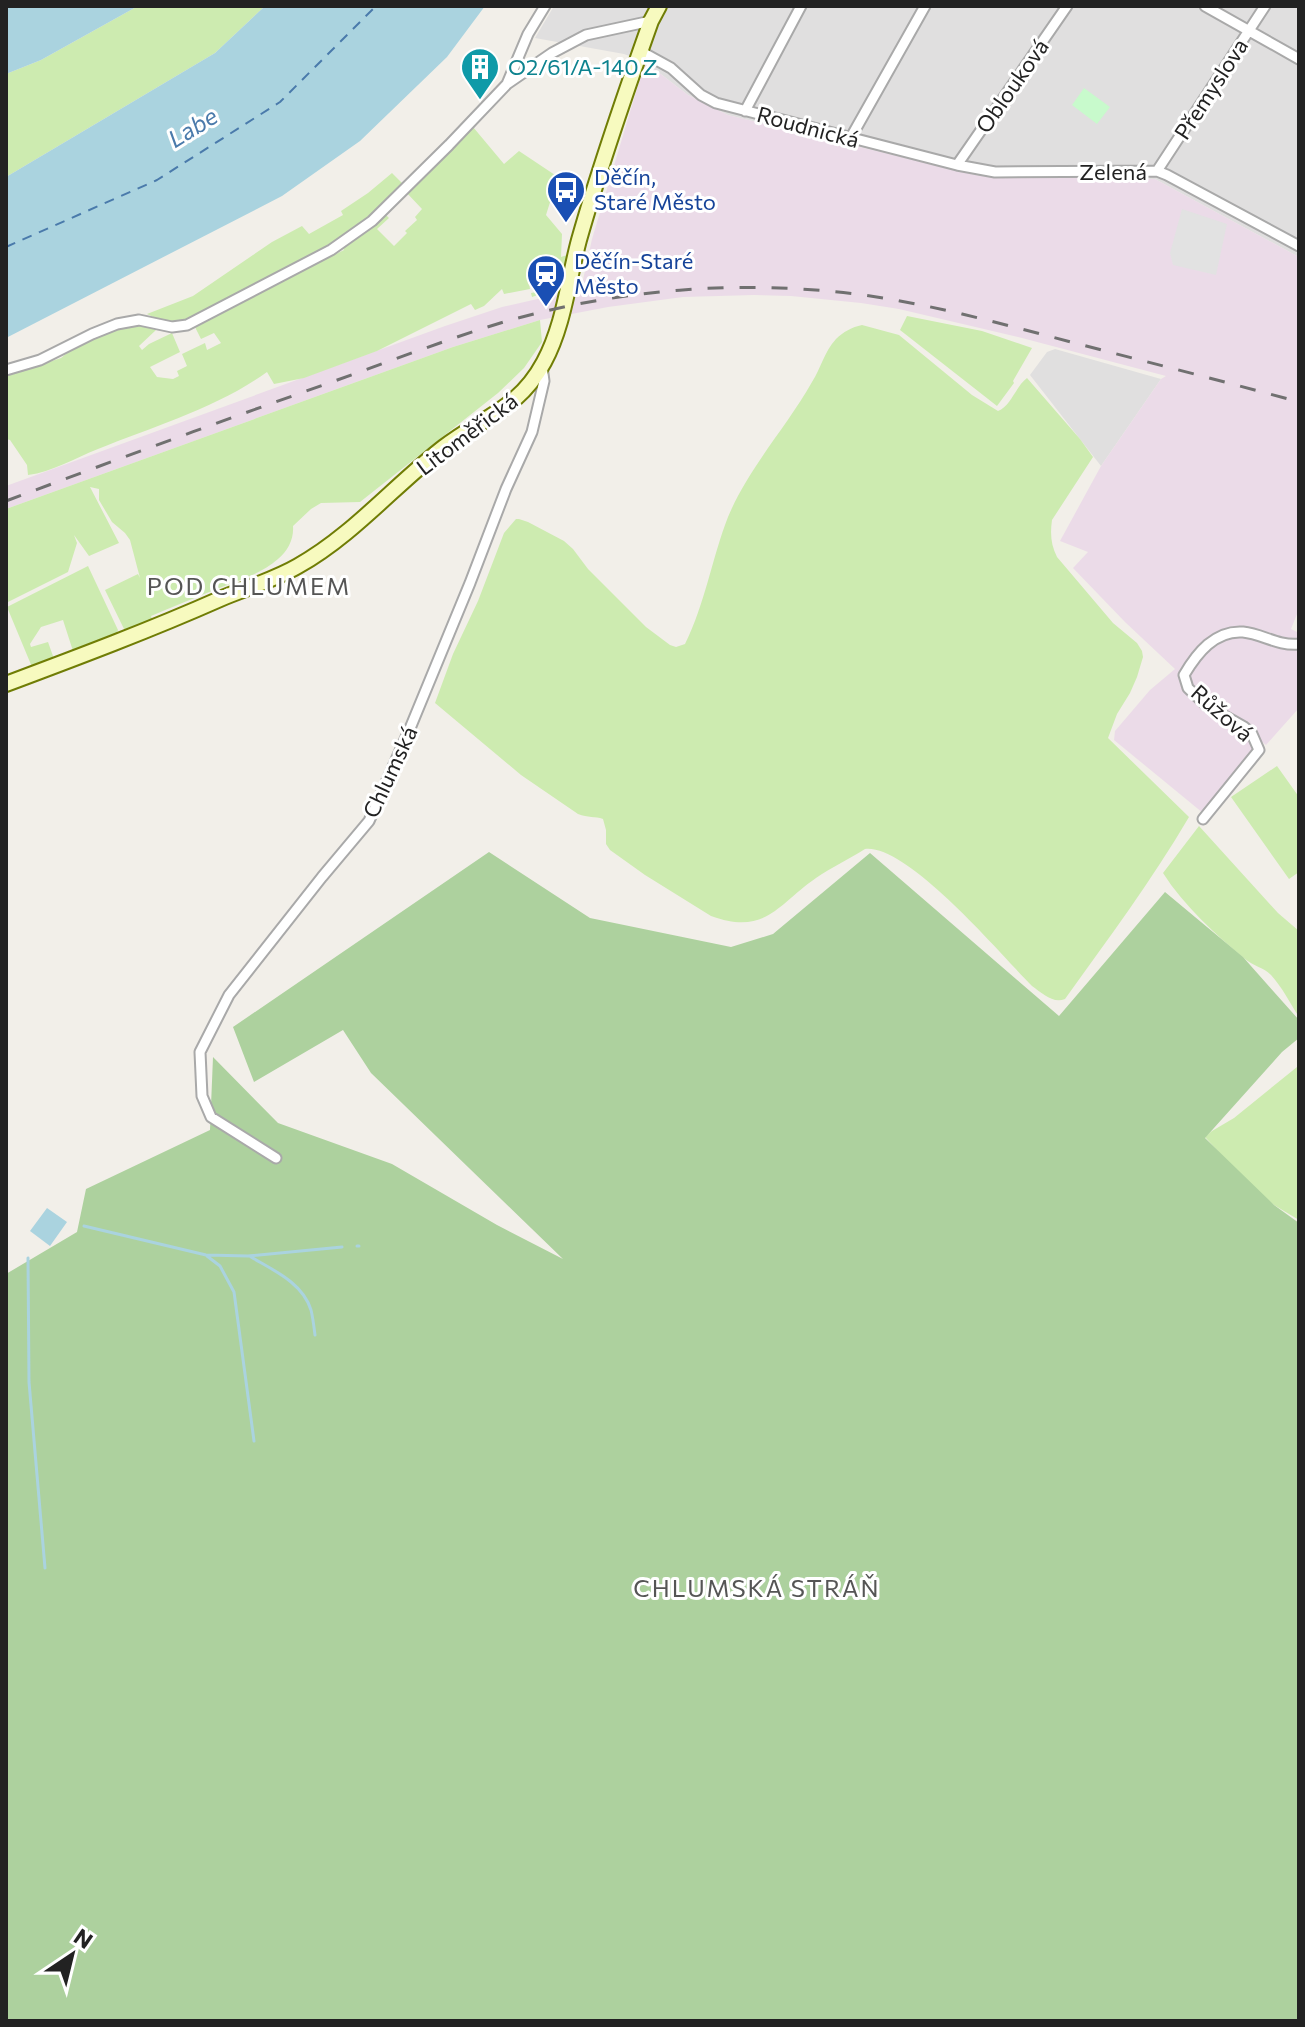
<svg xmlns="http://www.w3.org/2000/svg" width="1305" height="2027" font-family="Commissioner,sans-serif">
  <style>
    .residential { fill: #e0dfdf }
    .industrial { fill: #ebdbe8 }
    .grass { fill: #cdebb0 }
    .forest { fill: #add19e }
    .park { fill: #c8facc }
    .parking { fill: #e2e2e2 }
    .water { fill: #aad3df }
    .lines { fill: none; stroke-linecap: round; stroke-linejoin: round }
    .stream { stroke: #aad3df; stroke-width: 3 }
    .ferry { stroke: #4a7aab; stroke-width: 2; stroke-dasharray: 10 8; stroke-linecap: butt }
    .minor-casing { stroke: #a9a9a9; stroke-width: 13 }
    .secondary-casing { stroke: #707d05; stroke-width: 18 }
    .minor { stroke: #fff; stroke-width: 9 }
    .secondary { stroke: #f7fabf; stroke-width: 14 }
    .rail { stroke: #707070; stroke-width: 3; stroke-dasharray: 16 16; stroke-linecap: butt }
    .labels { text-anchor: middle; stroke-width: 6; stroke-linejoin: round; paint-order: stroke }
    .culture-label { font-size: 22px; fill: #0d838f; stroke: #fff; text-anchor: start }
    .street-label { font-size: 22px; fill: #222; stroke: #fff }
    .transit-label { font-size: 22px; fill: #164399; stroke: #fff; text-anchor: start }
    .water-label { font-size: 24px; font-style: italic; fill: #4a7aab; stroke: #fff }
    .neighbourhood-label { font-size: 24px; letter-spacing: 2px; fill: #555; stroke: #fff }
  </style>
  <rect width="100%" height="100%" fill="#f2efe9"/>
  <path class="residential" d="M554,6H1299V257L1155,179L980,176L728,115L688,95L645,62L624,54L535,38Z
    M1055,349L1161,379L1101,466L1030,375L1047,352Z"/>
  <path class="industrial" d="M645,62L688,95L728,115L980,176L1155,179L1299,257V609L1291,629L1299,633V708L1266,745L1261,741L1203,813L1114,740L1115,731L1150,690L1175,669L1125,622L1073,568L1088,552L1060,541L1101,466L1161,379L1166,376L1022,338L899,309L861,303L791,296L754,295L683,297L608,307L540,320L453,347L6,509V486L445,326L502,307L581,289L592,239Z"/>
  <path class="grass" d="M138,6H265L215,53L6,177V74L41,60Z
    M473,127L504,164L519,151L564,181L552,196L546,215L562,234L561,257L567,255L558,288L532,297L531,293L546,290L547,281L544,280L529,283L530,289L504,294L502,289L484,306L475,310L471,304L377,351L304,378L274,384L267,372C219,407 153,427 98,449C75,458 52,472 28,475L27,465L10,440L6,439V376L61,358L79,343L129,322L155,326L156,330L139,346L142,350L149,344L172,333L180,352L150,367L157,377L173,379L179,376L177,371L187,366L182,354L205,343L207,350L221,343L214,333L201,339L194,325L290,275L291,276L344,250L343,248L383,212L389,218L377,229L394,246L407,233L405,231L417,220L415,217L422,209L405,191Z
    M392,173L403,184L360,226L355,225L354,231L341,241L187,321C172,322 161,321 147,314L193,296L272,242L302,226L309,234L343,215L341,211L368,193Z
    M907,316L982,331L1032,348L1013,381L1014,383L997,406L900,330Z
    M540,320L542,342L524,368L498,393L360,502L321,503L311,509L293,526C294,539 288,551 278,559C262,573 241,580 222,587C198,596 175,606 151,616L152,619L125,631L105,590L138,574L140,578L130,540L125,533L112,522L99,500V489L90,487L119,543L89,556L74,535L77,543L68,572L6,603V509L453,347Z
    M862,325L899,335L972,395L998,411C1011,406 1016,386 1027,378L1080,439L1093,457L1052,520C1050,534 1051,545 1057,557L1113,623L1137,643L1142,651L1143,657L1137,677L1130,693L1117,714L1108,738L1189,817C1152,880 1108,939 1065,999C1053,1004 1042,993 1032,986C1001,955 908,844 865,849C849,859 832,867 816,878C778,904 766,936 711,916L645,875L610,850L606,844V830L603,819C595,816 588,818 578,814L521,775L435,703L453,654L478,601L504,533L516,519H519L528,522L564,541L573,549L588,569L646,627L670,645L676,647L685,644C705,604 712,558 728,517C749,467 786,428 812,382C821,368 824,352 836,339C843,332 852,327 862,325Z
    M88,566L118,630L116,635L73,651L63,620L41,627L30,644L31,647L48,642L54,659L32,667L7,607Z
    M1277,766L1299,797V872L1289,879L1231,797Z
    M1199,826L1278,913L1299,931V1017C1290,1003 1282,987 1271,975C1263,967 1253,966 1245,959C1215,934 1184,906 1163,873Z
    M1299,1062V1220L1274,1205L1245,1181L1205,1137L1212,1131L1234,1118L1297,1067Z"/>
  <path class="forest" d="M489,852L590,918L731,947L773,934L870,853L1059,1016L1165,892L1243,957L1299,1020V1038L1282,1052L1205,1138L1274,1205L1299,1223V2021H6V1274L77,1232L86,1189L210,1130L213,1057L278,1123L392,1164L497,1225L563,1259L371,1073L343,1030L254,1082L233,1027Z"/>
  <path class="park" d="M1084,88L1110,107L1097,124L1072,105Z"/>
  <path class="parking" d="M1182,209L1227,224L1216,275L1173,265L1170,253Z"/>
  <path class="water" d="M6,6H138L41,60L6,74Z
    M265,6H485L447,57L360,141L282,196L6,338V177L215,53Z
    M47,1208L67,1222L50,1246L30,1231Z"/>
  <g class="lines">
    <path class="stream" d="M84,1226L206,1255L248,1256L342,1247
      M357,1246H359
      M207,1256L220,1266L234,1292L254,1441
      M251,1257C273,1270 303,1283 311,1310C313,1318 314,1327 315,1335
      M28,1258L29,1382L45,1568"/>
    <path class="ferry" d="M6,247L157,180L280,102L376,6"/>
    <defs>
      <path id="minor" d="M1205,6L1299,59
        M640,51L671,68L701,95L716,103L957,165L995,172L1157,171L1167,175L1299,246
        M507,84L528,34L545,6
        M745,111L801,6
        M850,139L925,6
        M957,165L1067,6
        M1157,171L1265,6
        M6,370L40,360L92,334L117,324L139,320L172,327L187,325L331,250L372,221L449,145L507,84L552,53L586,35L651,21
        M1203,819L1259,750L1252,734L1244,727L1207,706L1188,688L1184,675C1197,653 1215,630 1243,632C1263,634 1277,646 1299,644
        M276,1158L211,1117L202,1096L200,1052L229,995L322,877L369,821L411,726L470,583L506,489L532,432L544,381L542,366"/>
      <path id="secondary" d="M6,684C78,657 150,630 220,599C246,588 274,580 298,566C352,536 396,484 444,447C483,417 519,409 544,362C564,325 568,281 579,240C600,166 625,94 651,21L659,6"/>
    </defs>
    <use href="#minor" class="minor-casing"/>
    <use href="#secondary" class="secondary-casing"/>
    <use href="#minor" class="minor"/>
    <use href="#secondary" class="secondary"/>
    <path class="rail" d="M6,501C113,461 221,421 329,383C388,362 447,339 507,321C610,292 720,281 827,291C910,298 991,321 1071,342C1147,362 1223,381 1299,402"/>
  </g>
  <defs>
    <symbol id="building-pin" viewBox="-11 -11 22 30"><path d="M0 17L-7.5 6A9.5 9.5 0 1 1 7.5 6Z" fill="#0f9aa8" stroke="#fff"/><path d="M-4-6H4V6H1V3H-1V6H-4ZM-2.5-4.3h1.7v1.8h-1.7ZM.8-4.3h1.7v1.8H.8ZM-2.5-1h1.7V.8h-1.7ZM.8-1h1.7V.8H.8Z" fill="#fff"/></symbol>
    <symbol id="bus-pin" viewBox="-11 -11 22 30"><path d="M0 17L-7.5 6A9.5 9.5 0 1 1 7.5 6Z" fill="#1a4fb4" stroke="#fff"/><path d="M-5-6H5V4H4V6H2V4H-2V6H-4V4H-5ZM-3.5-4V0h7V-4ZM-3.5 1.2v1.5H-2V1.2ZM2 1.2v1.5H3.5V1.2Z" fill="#fff"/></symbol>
    <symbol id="station-pin" viewBox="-11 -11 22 30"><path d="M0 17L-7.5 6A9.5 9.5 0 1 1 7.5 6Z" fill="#1a4fb4" stroke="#fff"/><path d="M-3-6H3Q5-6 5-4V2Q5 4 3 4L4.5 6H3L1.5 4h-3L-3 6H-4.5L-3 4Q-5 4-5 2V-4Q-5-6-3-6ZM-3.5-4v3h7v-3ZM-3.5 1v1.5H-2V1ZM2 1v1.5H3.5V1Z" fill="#fff"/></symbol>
  </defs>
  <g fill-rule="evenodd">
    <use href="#building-pin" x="458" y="45" width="44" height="60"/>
    <use href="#bus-pin" x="544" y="168" width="44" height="60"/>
    <use href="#station-pin" x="524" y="252" width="44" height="60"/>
  </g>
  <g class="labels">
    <g class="culture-label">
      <text x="508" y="75">O2/61/A-140 Z</text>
    </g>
    <g class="street-label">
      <text transform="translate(1012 86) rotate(-55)" y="8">Oblouková</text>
      <text transform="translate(1211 89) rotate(-57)" y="8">Přemyslova</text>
      <text transform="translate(808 127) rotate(15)" y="8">Roudnická</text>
      <text x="1113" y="180">Zelená</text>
      <text transform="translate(467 434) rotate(-37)" y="8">Litoměřická</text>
      <text transform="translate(1222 713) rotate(41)" y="8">Růžová</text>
      <text transform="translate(390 772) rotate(-65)" y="8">Chlumská</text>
    </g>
    <g class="transit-label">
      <text x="594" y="185">Děčín,<tspan x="594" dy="25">Staré Město</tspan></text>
      <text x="574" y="269">Děčín-Staré<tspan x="574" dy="25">Město</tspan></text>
    </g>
    <g class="water-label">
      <text transform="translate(193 128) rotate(-32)" y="8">Labe</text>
    </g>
    <g class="neighbourhood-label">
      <text x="249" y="595">POD CHLUMEM</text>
      <text x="757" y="1597">CHLUMSKÁ STRÁŇ</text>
    </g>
  </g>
  <rect width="1305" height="2027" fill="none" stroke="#222222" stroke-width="16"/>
  <g transform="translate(72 1955) rotate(35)" stroke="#ffffff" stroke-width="6" paint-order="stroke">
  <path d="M0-6L14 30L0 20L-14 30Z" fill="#222222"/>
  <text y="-12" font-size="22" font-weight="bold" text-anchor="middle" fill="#222222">N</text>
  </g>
</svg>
